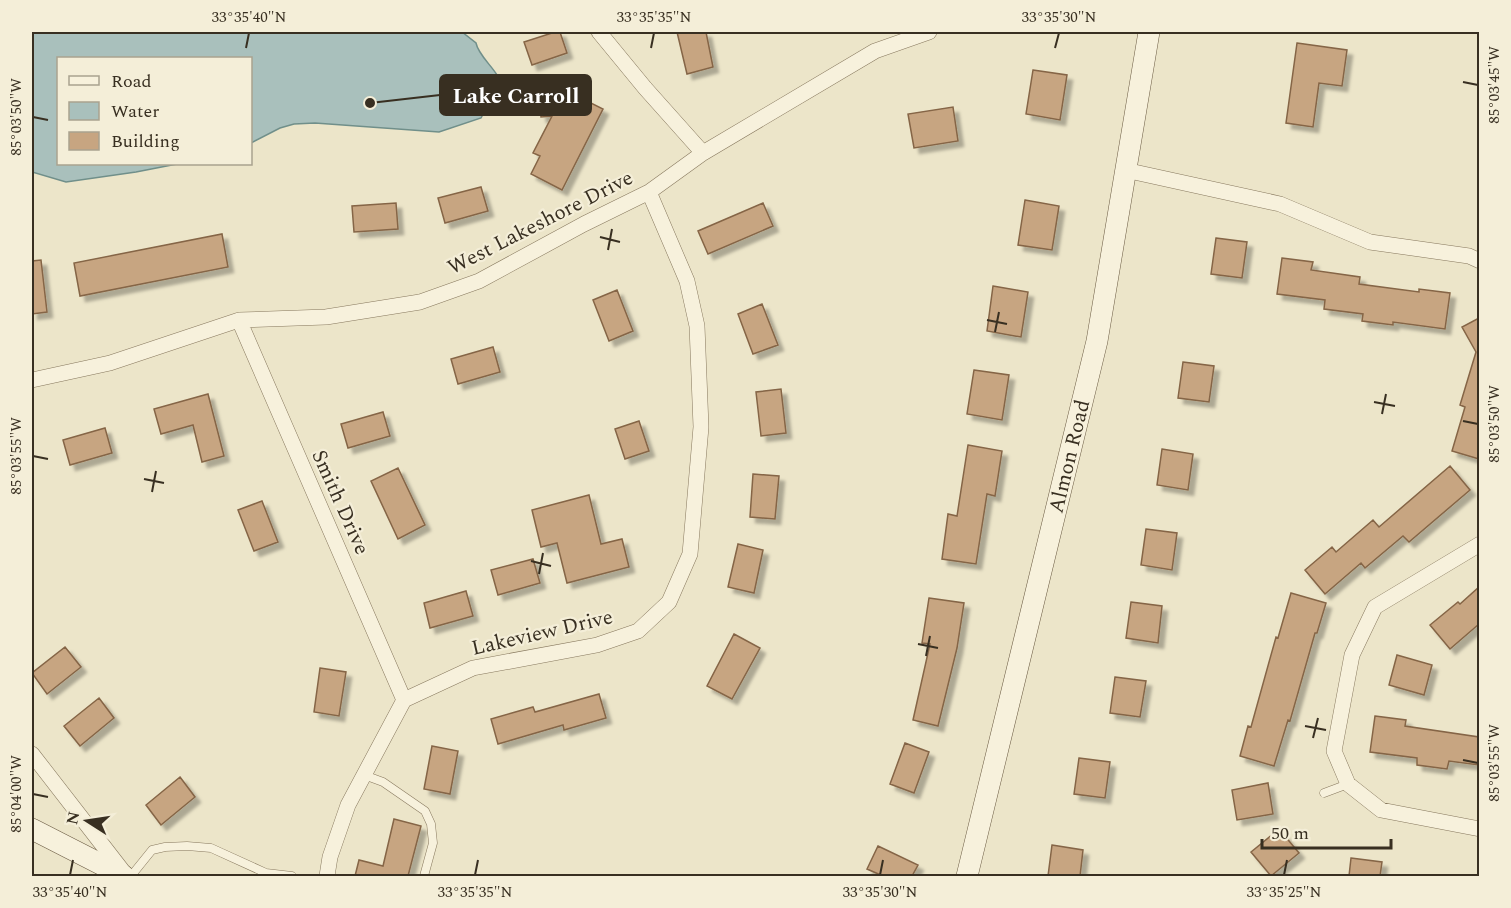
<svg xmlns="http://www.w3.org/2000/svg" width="1511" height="908" font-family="Spectral,serif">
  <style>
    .water { fill: #a9c0bc; stroke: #708f8a; stroke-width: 1.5 }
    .building { fill: #c7a581; stroke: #856546; stroke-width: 1.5; filter: url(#shadow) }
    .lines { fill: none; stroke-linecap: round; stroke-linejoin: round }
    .lane-casing { stroke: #87785e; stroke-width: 9 }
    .street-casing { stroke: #87785e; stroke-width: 16 }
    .secondary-casing { stroke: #695941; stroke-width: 22 }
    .lane { stroke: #f7f1dc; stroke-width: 8 }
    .street { stroke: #f7f1dc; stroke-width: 15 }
    .secondary { stroke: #f7f1dc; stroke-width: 21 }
    .ticks { fill: none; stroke: #382f21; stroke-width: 2 }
    .labels { text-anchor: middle; stroke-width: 4.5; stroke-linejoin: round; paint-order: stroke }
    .street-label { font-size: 21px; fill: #382f21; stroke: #f4eed8 }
    .leader { fill: none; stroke: #382f21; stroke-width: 2 }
    .callout-dot { fill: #382f21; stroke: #f4eed8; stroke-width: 2 }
    .callout { fill: #382f21; stroke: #382f21; stroke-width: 2 }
    .callout-label { font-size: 22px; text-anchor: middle; font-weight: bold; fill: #fff }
    .neatline { fill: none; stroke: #382f21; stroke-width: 2 }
    .ticks-label { font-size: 15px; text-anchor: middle; fill: #382f21 }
  </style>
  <defs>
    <filter id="shadow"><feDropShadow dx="5.5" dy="5.5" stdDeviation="1.5" flood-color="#0004"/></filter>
  </defs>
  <rect width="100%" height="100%" fill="#ece5c9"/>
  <path class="water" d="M32,32H462L476,43C478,54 491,65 497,75L492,98L481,118L439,132L315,123L294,124L280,128L251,143L250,58H58V164H177L136,172L66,182L32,172Z"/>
  <path class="building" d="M555,32H560L567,53L532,65L524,42Z
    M677,32H706L713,67L687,74Z
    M1297,43L1347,50L1342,86L1319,83L1313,127L1286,123Z
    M1033,70L1067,75L1060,120L1026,114Z
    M571,93L603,109L562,190L531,174L540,156L533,153L552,116L541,117L539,95Z
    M953,107L958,141L914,148L908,114Z
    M481,187L488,211L445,223L438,198Z
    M1025,200L1059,206L1052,250L1018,245Z
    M396,203L398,229L354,232L352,206Z
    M763,203L773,226L708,254L698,231Z
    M222,234L228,267L80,296L74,263Z
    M1216,238L1247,242L1242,278L1211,274Z
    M1282,258L1313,262L1311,270L1360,277L1359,284L1419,292V289L1450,293L1445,329L1393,322V325L1362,321L1363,314L1324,309L1325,300L1277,294Z
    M41,260L47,312L32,314V261Z
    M993,286L1028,292L1021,337L987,331Z
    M617,290L633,331L609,341L593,300Z
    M762,304L778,345L753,354L738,314Z
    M1479,318V459L1452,451L1465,407L1460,405L1476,352L1462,327Z
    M493,347L500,372L458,384L451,359Z
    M1183,362L1214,366L1209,402L1178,398Z
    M974,370L1009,375L1002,420L967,414Z
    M781,389L786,433L761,436L756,392Z
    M208,394L224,456L202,462L193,425L161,434L154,409Z
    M383,412L390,436L348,448L341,424Z
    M639,421L649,451L625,459L615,429Z
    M105,428L112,453L70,465L63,440Z
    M968,445L1002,451L995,496L987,494L976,564L942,559L948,514L957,516Z
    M1162,449L1193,454L1188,490L1157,485Z
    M1450,466L1470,490L1409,542L1403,536L1365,568L1361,563L1325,594L1305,570L1332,547L1336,552L1373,520L1379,527Z
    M398,468L425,525L398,539L371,481Z
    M753,474L779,476L775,519L750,517Z
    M589,495L601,544L622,539L629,567L567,583L557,543L541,547L532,510Z
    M262,501L278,542L254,551L238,510Z
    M1146,529L1177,533L1172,570L1141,565Z
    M738,544L763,550L754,593L728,587Z
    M533,559L540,583L498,595L491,570Z
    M1479,587V624L1450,649L1430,625L1458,602L1460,604Z
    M466,591L473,616L430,628L424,603Z
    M1291,593L1326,603L1317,633H1315L1290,721L1288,720L1274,766L1240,756L1248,726L1251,727L1276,637L1278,638Z
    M929,598L964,603L957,648L938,726L913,720L930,644L922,643Z
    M1131,602L1162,606L1158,643L1126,638Z
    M734,634L760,648L732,699L707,686Z
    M65,647L81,667L47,694L32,673Z
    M1397,655L1432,665L1424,695L1389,685Z
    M320,668L346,672L339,716L314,712Z
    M1115,677L1146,681L1140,717L1110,713Z
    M599,694L606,718L564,730L563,725L498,744L491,719L533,707L535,712Z
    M99,698L114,718L80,746L64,726Z
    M1375,716L1406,720L1405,726L1479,737V765L1449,761L1447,769L1417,765V758L1370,752Z
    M905,743L929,752L914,793L890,784Z
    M432,746L458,751L450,794L424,789Z
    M1079,758L1110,762L1105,798L1074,794Z
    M180,777L195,797L161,825L146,805Z
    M1268,783L1273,814L1237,820L1232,790Z
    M394,819L421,826L408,876H355L359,860L383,866Z
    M1279,829L1299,853L1271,876L1251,852Z
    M1052,845L1083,850L1080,876H1048Z
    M878,846L918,865L912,876H883L867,869Z
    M1351,858L1382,862L1380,876H1349Z"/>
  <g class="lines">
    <defs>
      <path id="lane" d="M364,775L383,782L425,811L431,824L433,843L424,876
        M1324,793L1348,784
        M131,876L152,850L165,847L187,846L211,848L266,873L292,876"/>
      <path id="street" d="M599,32L645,88L703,153
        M1125,170L1280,204L1370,242L1469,256L1480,261
        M239,320L404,700
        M32,380L110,363L239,320L326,317L420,302L479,281L584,224L649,192L703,153L875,51L929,32
        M1480,544L1375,607L1352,655L1334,751L1348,784L1381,810L1480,829
        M32,754L125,874
        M327,876L330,857L348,805L404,700L473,668L597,645L638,631L669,602L690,554L701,427L697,326L687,281L649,192"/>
      <g id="secondary">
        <path d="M32,829L124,876"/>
        <path id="s1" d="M967,876L1097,341L1149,32"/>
      </g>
    </defs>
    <use href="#lane" class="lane-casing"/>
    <use href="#street" class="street-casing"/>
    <use href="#secondary" class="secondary-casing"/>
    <use href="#lane" class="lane"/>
    <use href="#street" class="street"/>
    <use href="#secondary" class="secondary"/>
  </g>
  <path class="ticks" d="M246,48L249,33M651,48L654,33M1055,48L1059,33M1463,82L1478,85M33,117L48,120M600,237L620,242M608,250L612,229M987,320L1007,324M995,332L999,312M1374,402L1395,406M1382,414L1386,394M1463,421L1478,424M33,456L48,459M144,479L164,483M152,492L156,471M531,561L551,566M539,574L543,553M918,644L938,648M926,656L930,636M1305,726L1326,730M1313,738L1318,718M1463,760L1478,763M33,794L48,797M70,875L73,860M475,875L478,860M880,875L883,860M1284,875L1287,860"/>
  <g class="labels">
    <g class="street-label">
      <text transform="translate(540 222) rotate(-27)" y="7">West Lakeshore Drive</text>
      <text dy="7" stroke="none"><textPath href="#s1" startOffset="432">Almon Road</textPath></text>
      <text transform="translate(341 502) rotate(66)" y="7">Smith Drive</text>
      <text transform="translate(542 632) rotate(-13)" y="7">Lakeview Drive</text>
    </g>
  </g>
  <path class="leader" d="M370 103L440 95"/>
  <circle class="callout-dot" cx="370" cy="103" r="6"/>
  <rect class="callout" x="440" y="75" width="151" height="40" rx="6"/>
  <g class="callout-label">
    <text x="516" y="103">Lake Carroll</text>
  </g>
  <rect width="1511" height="908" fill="none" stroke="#f4eed8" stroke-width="66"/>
  <rect x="57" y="57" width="195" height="108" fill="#f4eed8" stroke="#a9a28f" stroke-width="1.5"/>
  <rect x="69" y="76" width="30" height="9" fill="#f7f1dc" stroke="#a9a28f" stroke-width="1.5"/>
  <text x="111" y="87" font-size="18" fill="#382f21">Road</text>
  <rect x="69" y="102" width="30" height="18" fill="#a9c0bc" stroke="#a9a28f" stroke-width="1.5"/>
  <text x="111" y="117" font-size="18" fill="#382f21">Water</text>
  <rect x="69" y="132" width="30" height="18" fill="#c7a581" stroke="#a9a28f" stroke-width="1.5"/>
  <text x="111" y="147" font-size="18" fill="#382f21">Building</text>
  <g transform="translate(87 821) rotate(282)" stroke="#f4eed8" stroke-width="4.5" paint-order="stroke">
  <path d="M0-4.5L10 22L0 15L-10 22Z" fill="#382f21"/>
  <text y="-9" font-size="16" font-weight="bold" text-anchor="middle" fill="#382f21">N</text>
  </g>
  <path d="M1262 839v9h129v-9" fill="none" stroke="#382f21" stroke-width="3"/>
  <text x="1271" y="839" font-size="18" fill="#382f21" stroke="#f4eed8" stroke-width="4.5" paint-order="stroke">50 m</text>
  <rect x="33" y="33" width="1445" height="842" class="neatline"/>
  <g class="ticks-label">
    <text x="249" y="22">33°35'40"N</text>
    <text x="654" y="22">33°35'35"N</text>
    <text x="1059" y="22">33°35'30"N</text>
    <text transform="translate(1494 85) rotate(-90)" y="5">85°03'45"W</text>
    <text transform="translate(16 117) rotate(-90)" y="5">85°03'50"W</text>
    <text transform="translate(1494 424) rotate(-90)" y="5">85°03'50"W</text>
    <text transform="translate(16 456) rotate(-90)" y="5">85°03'55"W</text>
    <text transform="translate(1494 763) rotate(-90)" y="5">85°03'55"W</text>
    <text transform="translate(16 794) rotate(-90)" y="5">85°04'00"W</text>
    <text x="70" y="897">33°35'40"N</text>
    <text x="475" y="897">33°35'35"N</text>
    <text x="880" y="897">33°35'30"N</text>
    <text x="1284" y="897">33°35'25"N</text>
  </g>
</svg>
